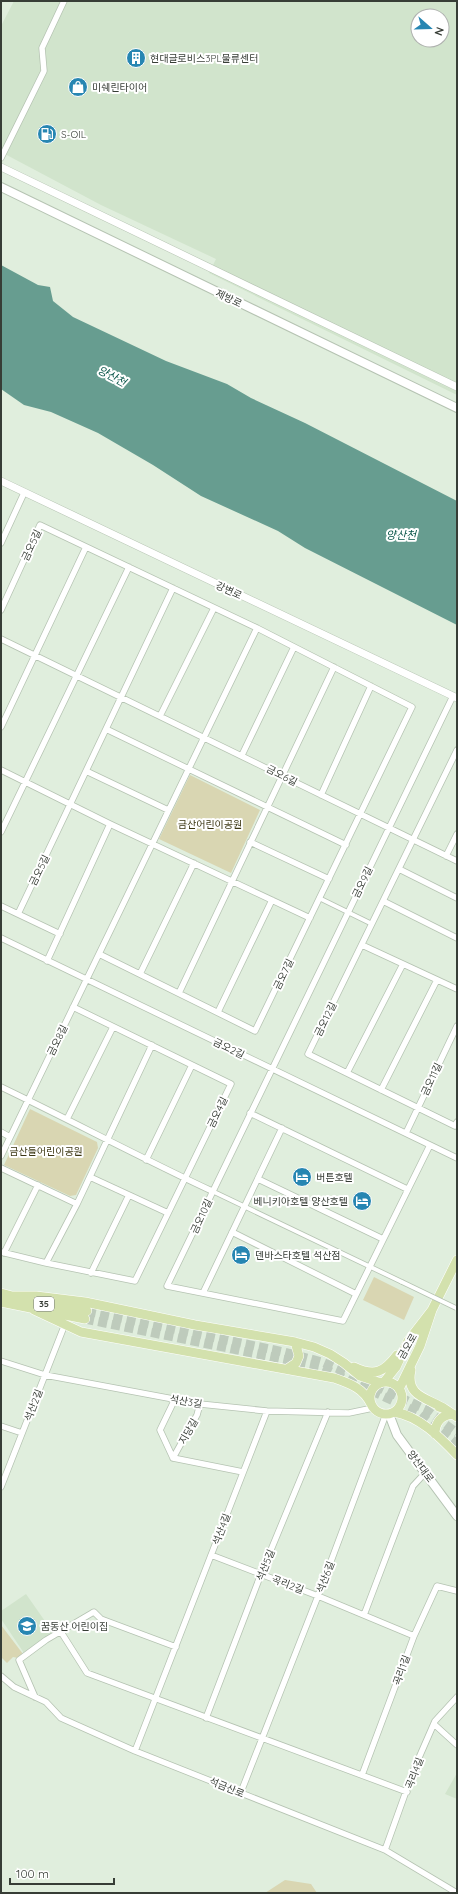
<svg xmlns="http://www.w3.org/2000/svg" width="458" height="1894" font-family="Quicksand,'Noto Sans KR',sans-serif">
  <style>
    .built { fill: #d1e4cc; fill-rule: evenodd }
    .green { fill: #d9d6b2 }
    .water { fill: #679d90 }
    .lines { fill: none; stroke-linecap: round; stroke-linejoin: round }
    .primary-tunnel { stroke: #becbbc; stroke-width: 9; stroke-dasharray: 9 4.5; stroke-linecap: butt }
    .pedestrian-casing { stroke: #b5c3b2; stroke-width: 5.5 }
    .minor-casing { stroke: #b5c3b2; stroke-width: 7 }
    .tertiary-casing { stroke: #b5c3b2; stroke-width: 8 }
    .secondary-casing { stroke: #b5c3b2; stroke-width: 10 }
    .primary-casing { stroke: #fff; stroke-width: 10 }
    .pedestrian { stroke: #fff; stroke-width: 4 }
    .minor { stroke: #fff; stroke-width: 5.5 }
    .tertiary { stroke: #fff; stroke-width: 7 }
    .secondary { stroke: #fff; stroke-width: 8 }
    .primary { stroke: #d3e1ad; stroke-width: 9 }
    .pedestrian-bridge-casing { stroke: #b5c3b2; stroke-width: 5.5; stroke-linecap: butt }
    .pedestrian-bridge { stroke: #fff; stroke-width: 4 }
    .labels { text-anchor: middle; stroke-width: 4; stroke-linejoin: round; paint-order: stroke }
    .shield { fill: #fff; stroke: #737772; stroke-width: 1 }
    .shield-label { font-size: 9px; font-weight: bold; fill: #373d36 }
    .poi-label { font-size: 10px; fill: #373d36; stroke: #fff; text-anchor: start }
    .street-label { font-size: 10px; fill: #373d36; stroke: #fff }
    .park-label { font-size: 10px; fill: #3b3612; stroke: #fff }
    .water-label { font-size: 11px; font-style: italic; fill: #0a574a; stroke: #fff }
  </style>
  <rect width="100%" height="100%" fill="#e0eedd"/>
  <path class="built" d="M14,1H457V395L209,273L216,259L101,205L1,152V26ZM418,16H442V40H418Z
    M26,1594L54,1634L24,1653L1,1619V1611Z
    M457,1773V1799L445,1794Z"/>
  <path class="green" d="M190,775L260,810L231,873L159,839Z
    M30,1109L97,1142L98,1148L76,1195L70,1196L4,1165Z
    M374,1277L414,1297L404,1320L363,1300Z
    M1,1625L23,1654L18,1658L13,1657L7,1663L1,1657Z
    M285,1880L311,1884L317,1893H265Z"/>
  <path class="water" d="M1,265L38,285L50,287L53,301L73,317L166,361L227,384L251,398L305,423L457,501V625L305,548L278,531L201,496L153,465L98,433L51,412L24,405L1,389Z"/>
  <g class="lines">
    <path class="primary-tunnel" d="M87,1311L284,1352L322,1362L348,1373
      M85,1319L321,1367L419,1413L457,1444
      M363,1380L425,1409L457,1433"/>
    <defs>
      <path id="pedestrian" d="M319,898L372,924
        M212,1191L402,1282"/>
      <path id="minor" d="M1,158L44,71L42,48L64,1
        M1,543L24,493
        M1,610L40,525L257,628L412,707L255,1031L99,954
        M1,639L457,861
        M160,716L214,608
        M1,727L86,547
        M106,729L346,845
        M457,750L308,1054L455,1126L457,1122
        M242,755L294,647
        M1,770L110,824L310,918
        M86,771L168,810
        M321,795L371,686
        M1,832L129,567
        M250,842L329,879
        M446,856L457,834
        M399,869L457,898
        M383,901L457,938
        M1,906L60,934
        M18,914L173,588
        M1,938L457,1158
        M362,945L457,989
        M47,961L110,824
        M140,974L194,863
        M179,993L334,667
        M218,1012L272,900
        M347,1073L403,964
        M1,1087C72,1121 141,1158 212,1191
        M381,1090L437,980
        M250,1113L407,1189
        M67,1119L113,1027
        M1,1132L10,1137
        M406,1133L457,1026
        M430,1145L343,1321L167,1286L453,696
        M1,1156L257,628
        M146,1160L192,1065
        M1,1168L77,1204
        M90,1177L168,1213
        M258,1179L383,1239
        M232,1232L356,1294
        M1,1252L46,1263L135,1281L231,1084L73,1007
        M4,1253L38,1185
        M46,1263L77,1204L152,1045
        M91,1273L129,1195
        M203,1293L282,1128
        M1,1361L45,1375L200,1404L267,1411L349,1413L373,1408
        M1,1426L22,1433
        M173,1458L243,1472
        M173,1458L160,1430L175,1399
        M173,1458L197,1415L200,1404
        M1,1487L65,1324
        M211,1555L318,1596L414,1636
        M364,1615L413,1486L426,1472
        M61,1632L87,1673L407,1792
        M1,1676L14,1687L46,1702L61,1718L135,1751L385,1850L457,1893
        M35,1697L19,1660L46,1640L92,1613L94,1612L101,1619L176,1647
        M206,1718L261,1574L328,1412
        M435,1725L457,1745
        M135,1751L267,1411
        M362,1775L414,1636L437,1586L457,1591
        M241,1792L318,1596L386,1414
        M385,1850L414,1769L435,1721L457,1697"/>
      <path id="tertiary" d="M1,167L457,387
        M1,481L457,698"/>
      <path id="secondary" d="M1,187L457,408
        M389,1414L397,1435L457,1516"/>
      <path id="primary" d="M1,1293L34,1302L87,1311
        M12,1296H36L85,1302L195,1325L295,1342L314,1347L330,1354L344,1363L360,1376L381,1383
        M1,1302L85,1319
        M34,1310L81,1332L334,1378C351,1384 363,1388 371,1404
        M432,1310L457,1260
        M354,1367C375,1377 384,1372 397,1355
        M287,1369L296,1363L299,1356L295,1342
        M411,1370C405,1397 428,1398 445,1409
        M384,1382L396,1367L408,1341L432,1310L420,1346L399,1389
        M370 1398a16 16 0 1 1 32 0a16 16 0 1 1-32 0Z
        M439,1407L445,1409L457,1417
        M394,1412C419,1416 440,1437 457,1455
        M435,1434C435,1422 441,1415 453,1414"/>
    </defs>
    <use href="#pedestrian" class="pedestrian-casing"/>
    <use href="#minor" class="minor-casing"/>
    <use href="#tertiary" class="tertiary-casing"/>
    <use href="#secondary" class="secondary-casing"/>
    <use href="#primary" class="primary-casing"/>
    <use href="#pedestrian" class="pedestrian"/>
    <use href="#minor" class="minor"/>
    <use href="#tertiary" class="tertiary"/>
    <use href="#secondary" class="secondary"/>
    <use href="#primary" class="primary"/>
    <defs>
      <path id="pedestrian-bridge" d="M402,1282L456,1308"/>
    </defs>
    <use href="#pedestrian-bridge" class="pedestrian-bridge-casing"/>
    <use href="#pedestrian-bridge" class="pedestrian-bridge"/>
  </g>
  <defs>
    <symbol id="building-disc" viewBox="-11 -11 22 22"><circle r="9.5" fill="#2786b2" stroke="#fff"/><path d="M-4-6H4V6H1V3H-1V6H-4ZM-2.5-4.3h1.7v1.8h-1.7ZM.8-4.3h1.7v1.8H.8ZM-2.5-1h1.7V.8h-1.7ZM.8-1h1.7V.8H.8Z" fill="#fff"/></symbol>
    <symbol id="shop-disc" viewBox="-11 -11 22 22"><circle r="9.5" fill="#2786b2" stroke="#fff"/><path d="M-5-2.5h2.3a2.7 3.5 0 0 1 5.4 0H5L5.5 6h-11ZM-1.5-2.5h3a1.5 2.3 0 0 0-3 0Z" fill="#fff"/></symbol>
    <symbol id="fuel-disc" viewBox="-11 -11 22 22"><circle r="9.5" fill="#2786b2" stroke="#fff"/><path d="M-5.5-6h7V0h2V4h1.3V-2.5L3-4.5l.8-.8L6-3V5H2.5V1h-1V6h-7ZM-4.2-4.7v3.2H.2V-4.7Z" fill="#fff"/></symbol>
    <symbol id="hotel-disc" viewBox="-11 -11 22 22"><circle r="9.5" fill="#2786b2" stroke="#fff"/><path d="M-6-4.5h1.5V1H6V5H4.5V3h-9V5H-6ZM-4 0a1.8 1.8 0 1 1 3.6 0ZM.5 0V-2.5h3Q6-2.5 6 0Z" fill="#fff"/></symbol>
    <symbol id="school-disc" viewBox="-11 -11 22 22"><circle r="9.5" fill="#2786b2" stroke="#fff"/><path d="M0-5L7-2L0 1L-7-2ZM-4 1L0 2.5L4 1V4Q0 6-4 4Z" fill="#fff"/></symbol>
  </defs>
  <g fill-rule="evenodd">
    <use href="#building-disc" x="125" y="47" width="22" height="22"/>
    <use href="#shop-disc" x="67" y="76" width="22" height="22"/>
    <use href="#fuel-disc" x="36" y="123" width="22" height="22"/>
    <use href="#hotel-disc" x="291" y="1166" width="22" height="22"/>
    <use href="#hotel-disc" x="351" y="1190" width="22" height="22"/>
    <use href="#hotel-disc" x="230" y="1244" width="22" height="22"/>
    <use href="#school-disc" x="16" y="1615" width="22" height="22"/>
  </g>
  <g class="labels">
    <rect class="shield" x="34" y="1297" width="20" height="14" rx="3"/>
    <g class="shield-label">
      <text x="44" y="1307">35</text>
    </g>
    <g class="poi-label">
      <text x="150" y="62">현대글로비스3PL물류센터</text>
      <text x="92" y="91">미쉐린타이어</text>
      <text x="61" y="138">S-OIL</text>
      <text x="316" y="1181">버튼호텔</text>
      <text x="348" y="1205" text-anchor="end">베니키아호텔 양산호텔</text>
      <text x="255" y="1259">덴바스타호텔 석산점</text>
      <text x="41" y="1630">꿈동산 어린이집</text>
    </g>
    <g class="street-label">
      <text transform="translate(229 298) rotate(26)" y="4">제방로</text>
      <text transform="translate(31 545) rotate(-65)" y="4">금오5길</text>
      <text transform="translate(229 590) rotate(25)" y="4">강변로</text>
      <text transform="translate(282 775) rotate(27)" y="4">금오6길</text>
      <text transform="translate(39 870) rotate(-64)" y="4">금오5길</text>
      <text transform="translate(362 882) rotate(-64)" y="4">금오9길</text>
      <text transform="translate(283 974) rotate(-64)" y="4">금오7길</text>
      <text transform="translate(325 1019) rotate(-64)" y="4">금오12길</text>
      <text transform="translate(57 1040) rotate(-64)" y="4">금오8길</text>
      <text transform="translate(229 1048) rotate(26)" y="4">금오2길</text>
      <text transform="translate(431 1079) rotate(-65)" y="4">금오11길</text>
      <text transform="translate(217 1112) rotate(-64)" y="4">금오4길</text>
      <text transform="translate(201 1216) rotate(-65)" y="4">금오10길</text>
      <text transform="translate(407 1346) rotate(-60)" y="4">금오로</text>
      <text transform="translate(186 1401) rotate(10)" y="4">석산3길</text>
      <text transform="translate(33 1405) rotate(-69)" y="4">석산2길</text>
      <text transform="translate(188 1431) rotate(-60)" y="4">지당길</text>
      <text transform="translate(421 1466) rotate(53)" y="4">양산대로</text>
      <text transform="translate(221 1529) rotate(-69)" y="4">석산4길</text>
      <text transform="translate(265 1565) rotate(-68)" y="4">석산5길</text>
      <text transform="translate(325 1577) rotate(-69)" y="4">석산6길</text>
      <text transform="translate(288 1584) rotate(21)" y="4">곡리2길</text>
      <text transform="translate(401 1670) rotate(-70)" y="4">곡리1길</text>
      <text transform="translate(414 1773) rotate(-69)" y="4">곡리4길</text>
      <text transform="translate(227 1787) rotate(22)" y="4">석금산로</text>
    </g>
    <g class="park-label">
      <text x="210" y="828">금산어린이공원</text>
      <text x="46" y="1155">금산들어린이공원</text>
    </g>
    <g class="water-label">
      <text transform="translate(112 376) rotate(28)" y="4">양산천</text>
      <text x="401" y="539">양산천</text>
    </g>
  </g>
  <rect width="458" height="1894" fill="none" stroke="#373d36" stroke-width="4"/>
  <g transform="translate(430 28) rotate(110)"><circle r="19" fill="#ffffff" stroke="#afb1af"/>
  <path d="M0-3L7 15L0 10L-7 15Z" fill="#2786b2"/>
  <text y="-6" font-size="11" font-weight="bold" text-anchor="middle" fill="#373d36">N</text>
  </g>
  <path d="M10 1878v6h104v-6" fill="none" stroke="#373d36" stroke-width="2"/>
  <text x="16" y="1878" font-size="12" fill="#373d36" stroke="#ffffff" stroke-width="3" paint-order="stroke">100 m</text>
</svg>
